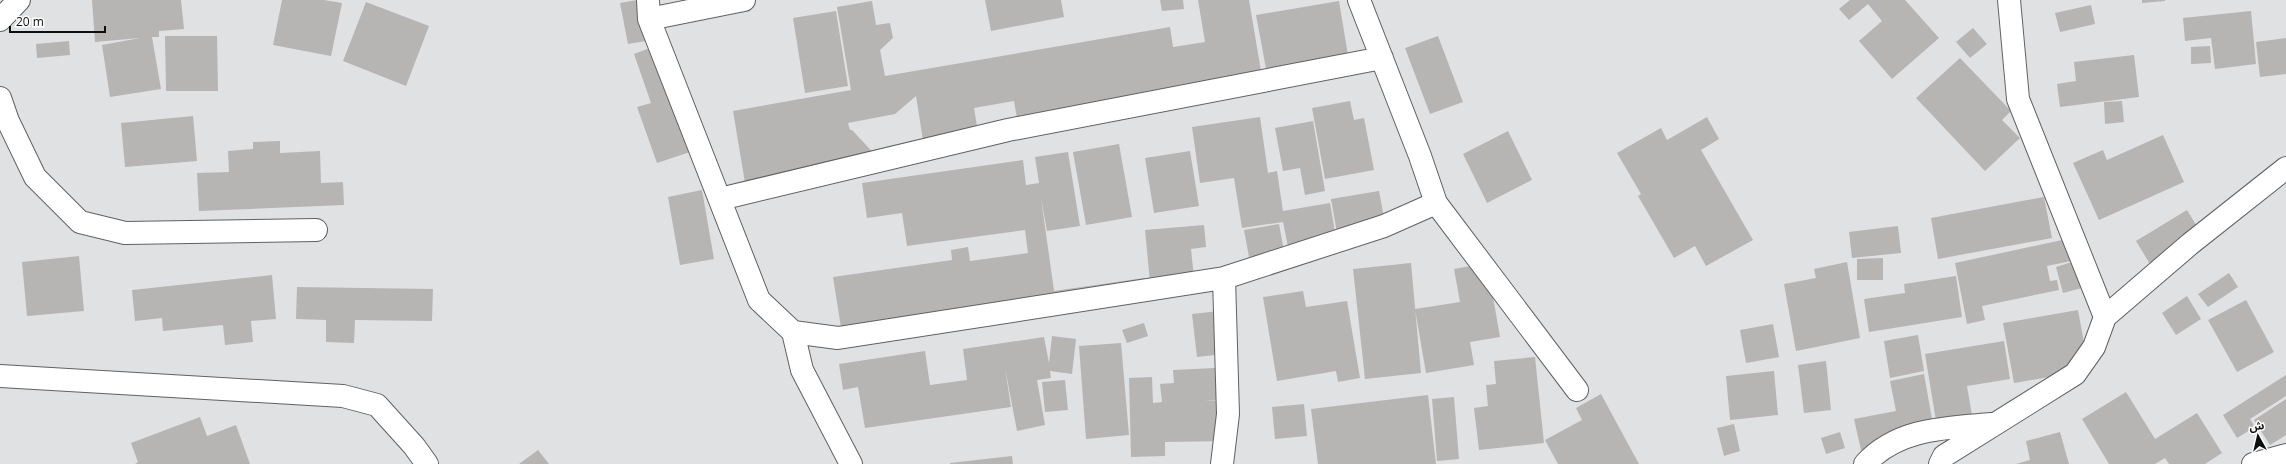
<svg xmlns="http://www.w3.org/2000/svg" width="2286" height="464" font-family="'Open Sans','Noto Sans Arabic',sans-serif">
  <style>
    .building { fill: #b7b4b4 }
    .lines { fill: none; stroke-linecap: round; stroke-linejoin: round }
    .minor-casing { stroke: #606162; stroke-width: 24 }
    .minor { stroke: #fff; stroke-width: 22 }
  </style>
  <rect width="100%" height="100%" fill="#e0e1e3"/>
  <path class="building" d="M92,0H181L184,29L159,31V37H152L161,89L110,97L102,45L140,38L95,42Z
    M282,0H324L342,3L331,56L273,45Z
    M637,0H650L658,39L628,44L620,3Z
    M985,0H1061L1064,17L991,31Z
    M1160,0H1183L1184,9L1162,11Z
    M1198,0H1249L1264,89L1019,130L1014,101L974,108L980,144L925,153L916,96L895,114L848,123L850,130H852L880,160L745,183L733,111L851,90L837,7L872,1L876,25L890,23L893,38L880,50L885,76L1170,27L1173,47L1205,42Z
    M1850,0H1905L1939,38L1892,79L1859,41L1882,21L1868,4L1849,20L1839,9Z
    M2142,0H2165V1L2142,3Z
    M1339,1L1350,67L1267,74L1256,15Z
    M366,2L429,26L406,86L343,61Z
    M2091,5L2095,24L2060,32L2055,13Z
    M836,11L848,86L805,93L793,18Z
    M2251,11L2256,64L2215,69L2211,38L2185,41L2183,18Z
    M1973,28L1987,44L1970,58L1956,42Z
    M165,36H217L218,91H166Z
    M1438,36L1463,102L1430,114L1405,48Z
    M2286,38V74L2260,77L2256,42Z
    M69,41L70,55L37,58L36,44Z
    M655,46L693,151L657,163L637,107L651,103L634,54Z
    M2210,46L2211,63L2191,64V47Z
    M2134,55L2139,97L2060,107L2057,84L2076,81L2074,62Z
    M1960,58L2011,111L2002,120L2020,138L1985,171L1916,98Z
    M1350,101L1354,120L1364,118L1374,170L1325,179L1312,108Z
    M2122,101L2124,122L2105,124L2104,102Z
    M193,116L197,161L125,167L121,123Z
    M1260,117L1268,173L1277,171L1283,211L1330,203L1338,249L1290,257L1283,222L1242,228L1234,178L1200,183L1192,127Z
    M1707,117L1719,139L1701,150L1753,240L1706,266L1695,246L1674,258L1638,196L1641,194L1617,153L1661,128L1667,140Z
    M1313,121L1325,191L1305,195L1300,168L1283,171L1275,128Z
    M1508,131L1532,180L1487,203L1463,154Z
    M2163,135L2184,182L2099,220L2073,163L2103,150L2107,160Z
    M280,141V153L320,151L321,183L343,182L344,205L199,211L197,173L229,172L228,151L253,149V142Z
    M1119,144L1132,217L1086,225L1073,152Z
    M1190,151L1199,206L1154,213L1145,158Z
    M1068,152L1080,226L1047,231L1041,198L1054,291L1144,278L1146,292L842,334L833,277L952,260L951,250L968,247L970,261L1028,253L1025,230L907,246L902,213L867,218L862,183L1023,160L1026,185L1039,183L1035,157Z
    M702,190L714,259L680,265L668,197Z
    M1379,191L1385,223L1337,233L1331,199Z
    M2044,197L2052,238L1938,259L1931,218Z
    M2187,210L2204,238L2153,269L2136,241Z
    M1279,224L1284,251L1249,257L1244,230Z
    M1204,225L1206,247L1191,249L1194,278L1150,282L1145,230Z
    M1898,226L1901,253L1852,258L1849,232Z
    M2067,239L2071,261L2047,266L2050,281L2057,280L2059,290L1982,306L1985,320L1967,324L1955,263Z
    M79,256L84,311L27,316L22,262Z
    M1883,258V280H1857V259Z
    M2075,261L2082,288L2063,293L2056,267Z
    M1847,262L1860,338L1796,351L1784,284L1816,278L1814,269Z
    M1411,263L1421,373L1365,379L1353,269Z
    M1487,263L1500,337L1470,342L1474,365L1426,373L1415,309L1460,302L1454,269Z
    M2229,273L2238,287L2208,307L2198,294Z
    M272,275L276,319L251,321L253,342L225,345L223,325L163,331L162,318L135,321L132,290Z
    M1956,276L1962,317L1869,332L1864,299L1905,293L1904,284Z
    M297,287L433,289L432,321L355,320L354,343L326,342V320L296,319Z
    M1303,291L1306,307L1347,301L1360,378L1338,382L1336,371L1277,381L1263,297Z
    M2187,296L2201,319L2176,335L2162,313Z
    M2246,300L2274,352L2237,372L2208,320Z
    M1229,310L1234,353L1197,357L1192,314Z
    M2078,310L2089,370L2014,383L2003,323Z
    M1144,323L1148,336L1127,343L1122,330Z
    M1773,324L1779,357L1746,363L1740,330Z
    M1918,335L1924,371L1890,378L1884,341Z
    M1052,336L1076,339L1072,374L1050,371L1051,378L1037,380L1045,425L1017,431L1005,368L1011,407L865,428L858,387L843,390L839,364L925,351L930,385L967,380L963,349L1044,337L1049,363Z
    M2004,341L2010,379L1967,386L1973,421L1937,427L1925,354Z
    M1121,343L1129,435L1086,439L1079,346Z
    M1535,357L1544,443L1479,450L1474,408L1488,406L1486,385L1496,384L1494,361Z
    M1826,361L1831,410L1804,413L1798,365Z
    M1235,367L1237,398L1204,401L1227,400V441L1165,442V456L1131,457L1129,378L1152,377L1153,403L1162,402L1160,384L1174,383L1173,370Z
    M1774,371L1778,415L1730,420L1726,376Z
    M1924,374L1935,436L1861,450L1854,419L1896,411L1890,381Z
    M2286,375V396L2250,419L2255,427L2237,438L2223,415Z
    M1065,380L1068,410L1045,412L1042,382Z
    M2126,392L2155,439L2197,413L2222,453L2205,464H2169L2165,458L2155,464H2109L2082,419Z
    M1601,394L1639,464H1558L1545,440L1582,420L1576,408Z
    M1428,395L1436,464H1318L1311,409Z
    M1454,397L1459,459L1437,461L1432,399Z
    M2286,399V435L2270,445L2254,420Z
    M1304,404L1307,436L1275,439L1272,407Z
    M200,417L207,436L236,425L250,464H135L138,462L131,443Z
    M1734,424L1740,451L1724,456L1717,428Z
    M1840,432L1845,448L1826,454L1821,438Z
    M2060,432L2069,464H2016L2030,460L2026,441Z
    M538,450L549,464H519Z
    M1012,456L1013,464H950V463Z"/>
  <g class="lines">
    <defs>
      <path id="minor" d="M648,0L649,19L759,300L793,332L838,338L1224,278L1384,226L1436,203L1420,156L1359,0
        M2009,0L2018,99L2105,317
        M649,19L744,0
        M0,20L19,0
        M0,98L8,121L35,177L80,222L125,233L316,230
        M720,199L1008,130L1382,58
        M1436,203L1577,390
        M793,332L802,370L851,464
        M0,376L343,396L377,405L414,446L427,464
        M1222,464L1228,414L1224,278
        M1865,464C1898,428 1946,428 1991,424
        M1940,464L1944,456L2075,374L2094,347L2105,317L2190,244L2286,168
        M2253,464L2286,455"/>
    </defs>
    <use href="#minor" class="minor-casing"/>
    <use href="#minor" class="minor"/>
  </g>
  <g transform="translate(2258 436) rotate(352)" stroke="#ffffff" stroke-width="3" paint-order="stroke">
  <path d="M0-3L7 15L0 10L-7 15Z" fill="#0d0e0e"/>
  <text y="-6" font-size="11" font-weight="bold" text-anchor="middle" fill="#0d0e0e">ش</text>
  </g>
  <path d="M10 26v6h95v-6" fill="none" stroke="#0d0e0e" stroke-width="2"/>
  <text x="16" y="26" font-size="12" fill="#0d0e0e" stroke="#ffffff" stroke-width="3" paint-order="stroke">20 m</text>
</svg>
